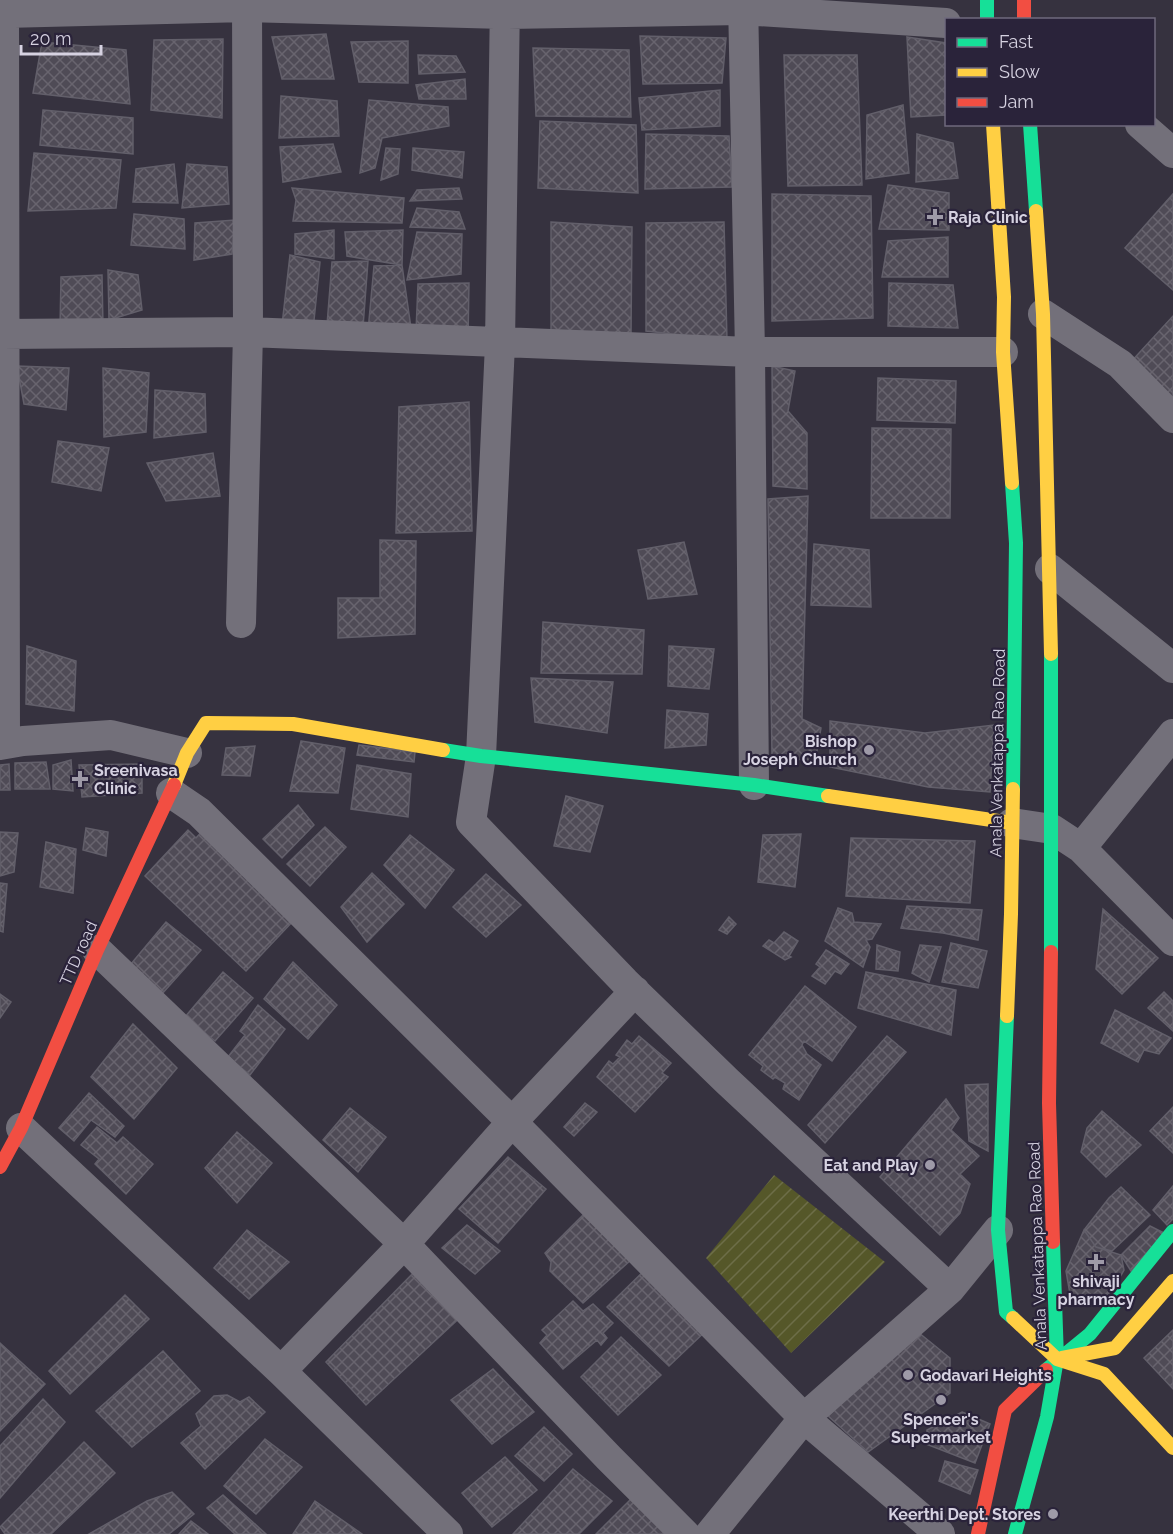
<svg xmlns="http://www.w3.org/2000/svg" width="1173" height="1534" font-family="Raleway,sans-serif">
  <style>
    .garden { fill: url(#garden-furrows) }
    .building { fill: url(#building-cross-hatch); stroke: #625f6a; stroke-width: 1.5 }
    .lines { fill: none; stroke-linecap: round; stroke-linejoin: round }
    .street { stroke: #73707a; stroke-width: 30 }
    .fast { stroke: #16e098; stroke-width: 14 }
    .slow { stroke: #ffcf43; stroke-width: 14 }
    .jam { stroke: #f24e42; stroke-width: 14 }
    .poi-dot { fill: #9e9aa8; stroke: #2a233a; stroke-width: 2 }
    .labels { text-anchor: middle; stroke-width: 4.5; stroke-linejoin: round; paint-order: stroke }
    .poi-label { font-size: 16px; font-weight: bold; fill: #d6d2e1; stroke: #2a233a; text-anchor: start }
    .street-label { font-size: 16px; fill: #d6d2e1; stroke: #2a233a }
  </style>
  <defs>
    <pattern id="garden-furrows" width="10" height="10" patternUnits="userSpaceOnUse" patternTransform="scale(1.5)"><rect width="10" height="10" fill="#555729"/><path d="M-1 1l2-2M0 10L10 0M9 11l2-2" fill="none" stroke="#6d6e48"/></pattern>
    <pattern id="building-cross-hatch" width="8" height="8" patternUnits="userSpaceOnUse" patternTransform="scale(1.5)"><rect width="8" height="8" fill="#4f4b56"/><path d="M0 0l8 8M0 8l8-8" fill="none" stroke="#68646e"/></pattern>
  </defs>
  <rect width="100%" height="100%" fill="#36323f"/>
  <path class="garden" d="M774,1175L885,1262L791,1353L706,1258Z"/>
  <path class="building" d="M326,34L334,79H282L272,37Z
    M640,36L726,38L722,83L643,84Z
    M907,37L946,43V115L911,117Z
    M223,39L222,118L151,110L154,40Z
    M408,41V83L359,82L351,42Z
    M42,42L126,50L130,104L33,93Z
    M533,48L629,50L631,117L536,116Z
    M418,55L456,56L465,72L419,74Z
    M784,55H857L862,185L788,186Z
    M465,79L466,99H419L416,85Z
    M720,90V126L642,130L639,98Z
    M281,96L337,101L339,136L279,138Z
    M369,100L448,107L449,126L382,138L375,168L360,173Z
    M903,105L909,173L866,179L867,115Z
    M43,110L133,118V154L40,145Z
    M540,121L636,125L638,193L538,188Z
    M646,134L729,136L732,187L645,189Z
    M917,134L953,143L958,178L916,182Z
    M333,144L341,172L283,182L280,147Z
    M386,148L400,149L398,174L381,180Z
    M413,148L464,152L462,178L412,170Z
    M34,153L121,160L116,208L28,211Z
    M174,164L178,203L133,202L136,169Z
    M187,164L227,167L229,204L182,208Z
    M888,185L949,193V230L879,229Z
    M292,188L404,198L402,223L293,221L296,200Z
    M459,188L462,199L410,201L417,190Z
    M772,194L871,196L873,318L772,321Z
    M1173,194V290L1125,248Z
    M417,208L459,212L465,229L410,227Z
    M134,214L184,219L185,249L131,245Z
    M235,220L232,254L194,260L195,223Z
    M551,222L632,227L631,336L551,338Z
    M724,222L727,340L646,331V223Z
    M334,230V259L295,254V234Z
    M403,230L402,265L347,256L345,232Z
    M417,232L462,234L461,274L407,280Z
    M948,237V277H882L888,241Z
    M290,255L320,262L313,330L282,325Z
    M368,261L363,327L327,325L332,262Z
    M402,265L412,335L368,331L374,266Z
    M108,270L138,275L142,310L109,320Z
    M102,275L103,326L60,328L61,277Z
    M469,283L468,339L416,331L418,284Z
    M889,283L953,285L958,328L888,326Z
    M1173,316V405L1129,364Z
    M17,366L69,368L66,410L24,404Z
    M772,366L795,371L788,411L807,433V489L773,486Z
    M103,368L149,373L146,432L104,437Z
    M878,378L956,381L955,423L877,420Z
    M155,390L205,394L206,432L154,438Z
    M469,402L472,531L396,533L399,407Z
    M872,428L951,429L950,518H871Z
    M58,441L109,448L101,491L52,482Z
    M213,453L220,496L166,501L147,463Z
    M808,496L802,719L821,728L815,762L772,755L768,499Z
    M380,540L416,541L415,634L338,638V598H380Z
    M684,542L697,594L648,599L638,550Z
    M814,544L869,550L871,607L811,605Z
    M543,622L644,630L642,674L541,673Z
    M27,646L76,661L74,711L26,704Z
    M669,646L714,649L709,689L668,686Z
    M531,678L613,682L607,733L535,722Z
    M667,710L708,714L706,745L665,748Z
    M830,721L925,733L994,725L990,792L928,787L830,767Z
    M301,741L345,748L338,793L290,791Z
    M359,745L415,752L414,762L357,755Z
    M255,746L250,776L222,775L226,748Z
    M71,760L73,791L53,789V765Z
    M46,762L50,789H15V763Z
    M9,764L10,790H0V765Z
    M142,764V793L82,797L79,765Z
    M357,765L411,774L408,817L351,809Z
    M566,796L603,806L590,852L554,846Z
    M298,805L314,825L282,858L263,839Z
    M206,827L295,919L246,971L145,876L188,830L196,838Z
    M325,827L346,847L310,886L287,864Z
    M86,828L108,832L106,856L83,850Z
    M0,832L18,833L14,872L0,876Z
    M801,834L795,887L758,882L763,835Z
    M410,835L454,870L425,908L384,865Z
    M851,838L975,841L970,903L846,896Z
    M46,842L76,849L73,893L40,887Z
    M372,873L404,904L367,942L341,907Z
    M486,874L521,905L486,937L453,907Z
    M0,883L7,884L3,932L0,931Z
    M907,906L982,910L978,940L943,933L901,928Z
    M838,908L852,913L854,922L881,924L872,939L866,940L870,947L863,967L825,941Z
    M1103,909L1158,958L1122,994L1096,969Z
    M729,917L736,924L727,934L719,930Z
    M166,922L201,950L162,994L131,964Z
    M784,932L798,941L789,956L791,957L785,960L763,946L769,940L774,943Z
    M951,943L987,951L978,988L942,982Z
    M877,945L900,952L898,971L876,969Z
    M920,945L941,947L929,982L912,973Z
    M826,950L849,964L841,974L835,971L825,984L812,976L820,967L816,964Z
    M293,962L337,1005L308,1039L264,999Z
    M223,972L253,998L215,1041L185,1017Z
    M866,972L956,990L951,1035L858,1008Z
    M805,986L856,1027L832,1061L804,1041L802,1045L807,1054L821,1065L799,1100L783,1089L785,1083L775,1077L773,1079L761,1070L763,1066L749,1055Z
    M1164,992L1173,1001V1031L1148,1008Z
    M0,994L11,1002L0,1018Z
    M258,1005L285,1029L250,1075L228,1057L245,1035L240,1031Z
    M1115,1010L1171,1038L1159,1054L1144,1050L1138,1062L1101,1043Z
    M133,1024L177,1068L134,1119L91,1077Z
    M639,1036L671,1063L662,1073L668,1077L635,1112L597,1077L609,1061L613,1064L620,1057L616,1055L627,1040L632,1044Z
    M887,1036L906,1052L825,1143L808,1125Z
    M988,1084V1151L969,1141L965,1085Z
    M89,1093L124,1126L115,1137L91,1120L74,1141L59,1128Z
    M946,1099L959,1118L951,1130L979,1156L960,1174L970,1184L960,1213L940,1235L880,1177Z
    M585,1103L597,1112L574,1136L564,1127Z
    M1173,1107V1153L1150,1131Z
    M350,1108L386,1137L358,1172L323,1140Z
    M1102,1111L1141,1145L1106,1177L1081,1152L1087,1128Z
    M97,1127L117,1143L123,1137L153,1164L126,1194L95,1164L99,1159L81,1145Z
    M237,1132L272,1163L237,1203L205,1168Z
    M508,1157L546,1189L498,1243L459,1209Z
    M1173,1186V1219L1167,1225L1153,1210Z
    M1121,1187L1150,1215L1112,1251L1096,1247L1084,1230L1109,1198Z
    M583,1215L632,1259L583,1303L550,1271L551,1262L545,1253Z
    M467,1225L500,1251L475,1274L442,1248Z
    M1150,1226L1166,1234L1131,1271L1121,1255Z
    M247,1230L289,1262L249,1299L214,1268Z
    M1084,1230L1096,1247L1121,1255L1124,1270L1112,1291L1089,1306L1070,1294L1066,1271Z
    M650,1265L712,1325L669,1366L607,1307Z
    M420,1266L467,1311L366,1405L326,1362Z
    M125,1295L149,1319L70,1394L49,1371Z
    M573,1301L583,1311L593,1304L613,1323L603,1333L607,1338L601,1345L597,1340L563,1369L540,1343L547,1335L542,1330Z
    M913,1328L950,1358V1393L868,1452L827,1415Z
    M1173,1330V1389L1144,1358Z
    M621,1337L661,1375L618,1415L581,1377Z
    M0,1343L45,1384L0,1431Z
    M163,1351L200,1391L132,1447L96,1411Z
    M493,1369L534,1412L492,1444L451,1400Z
    M227,1395L240,1402L249,1397L265,1412L205,1469L181,1443L201,1426L196,1414L214,1396Z
    M43,1399L65,1422L0,1498V1446Z
    M962,1412L990,1424L975,1463L926,1444L927,1430Z
    M544,1427L572,1454L544,1481L515,1456Z
    M265,1439L302,1467L256,1514L224,1486Z
    M84,1442L115,1473L51,1534H5L0,1527Z
    M505,1457L537,1490L492,1527L462,1493Z
    M945,1461L978,1470L970,1494L939,1481Z
    M573,1469L612,1501L579,1534H513Z
    M172,1492L194,1514L169,1534H89L147,1501Z
    M223,1495L266,1534H235L207,1508Z
    M633,1497L671,1534H596Z
    M315,1501L362,1534H293Z
    M191,1521L208,1534H179Z"/>
  <g class="lines">
    <path class="street" d="M4,0L5,744
      M505,0L500,344L481,756L471,822L625,982L727,1081L950,1289
      M743,0L750,352L754,785
      M4,13L247,7L504,14L742,10L946,23
      M1140,124L1173,153
      M1043,314L1120,364L1173,418
      M3,334L248,332L750,352H1003
      M1050,569L1173,668
      M241,623L248,332L247,0
      M0,745L23,741L111,735L187,753
      M171,793L199,812L512,1122L804,1418L940,1534
      M1012,823L1052,829L1081,848L1173,941
      M1081,848L1173,734
      M97,950L404,1244L609,1458L685,1534
      M21,1128L281,1371L448,1534
      M281,1371L404,1244L512,1122L635,991
      M710,1534L804,1418L950,1289L998,1230"/>
    <path class="fast" d="M987,0V20
      M1030,124L1036,211
      M1012,483L1016,543L1013,789
      M443,750L481,756L754,785L828,796
      M1051,952V654
      M1007,1016L998,1230L1006,1312L1013,1318
      M1046,1370L1090,1334L1173,1231
      M1015,1534L1047,1417L1057,1359L1053,1242"/>
    <path class="slow" d="M993,124L1004,297L1003,352L1012,483
      M1036,211L1043,314L1051,654
      M174,785L187,753L206,723L293,724L443,750
      M828,796L1012,823
      M1007,1016L1011,914L1013,789
      M1013,1318L1057,1359L1104,1374L1173,1448
      M1062,1358L1115,1348L1173,1281"/>
    <path class="jam" d="M1024,0V20
      M1051,952L1049,1103L1053,1242
      M0,1167L21,1128L97,950L174,785
      M978,1534L1005,1410L1046,1370"/>
  </g>
  <g class="poi-dot">
    <path d="M932 208h6v6h6v6h-6v6h-6v-6h-6v-6h6z"/>
    <circle cx="869" cy="750" r="6"/>
    <path d="M77 770h6v6h6v6h-6v6h-6v-6h-6v-6h6z"/>
    <circle cx="930" cy="1165" r="6"/>
    <path d="M1093 1253h6v6h6v6h-6v6h-6v-6h-6v-6h6z"/>
    <circle cx="908" cy="1375" r="6"/>
    <circle cx="941" cy="1400" r="6"/>
    <circle cx="1053" cy="1514" r="6"/>
  </g>
  <g class="labels">
    <g class="poi-label">
      <text x="948" y="223">Raja Clinic</text>
      <text x="857" y="747" text-anchor="end">Bishop<tspan x="857" dy="18">Joseph Church</tspan></text>
      <text x="94" y="776">Sreenivasa<tspan x="94" dy="18">Clinic</tspan></text>
      <text x="918" y="1171" text-anchor="end">Eat and Play</text>
      <text x="1096" y="1287" text-anchor="middle">shivaji<tspan x="1096" dy="18">pharmacy</tspan></text>
      <text x="920" y="1381">Godavari Heights</text>
      <text x="941" y="1425" text-anchor="middle">Spencer's<tspan x="941" dy="18">Supermarket</tspan></text>
      <text x="1041" y="1520" text-anchor="end">Keerthi Dept. Stores</text>
    </g>
    <g class="street-label">
      <text transform="translate(997 753) rotate(-89)" y="6">Anala Venkatappa Rao Road</text>
      <text transform="translate(78 953) rotate(-66)" y="6">TTD road</text>
      <text transform="translate(1037 1246) rotate(-92)" y="6">Anala Venkatappa Rao Road</text>
    </g>
  </g>
  <rect x="945" y="18" width="210" height="108" fill="#2a233a" stroke="#6f697d" stroke-width="1.5"/>
  <rect x="957" y="38" width="30" height="9" fill="#16e098" stroke="#6f697d" stroke-width="1.5"/>
  <text x="999" y="48" font-size="18" fill="#d6d2e1">Fast</text>
  <rect x="957" y="68" width="30" height="9" fill="#ffcf43" stroke="#6f697d" stroke-width="1.5"/>
  <text x="999" y="78" font-size="18" fill="#d6d2e1">Slow</text>
  <rect x="957" y="98" width="30" height="9" fill="#f24e42" stroke="#6f697d" stroke-width="1.5"/>
  <text x="999" y="108" font-size="18" fill="#d6d2e1">Jam</text>
  <path d="M21 45v9h80v-9" fill="none" stroke="#d6d2e1" stroke-width="3"/>
  <text x="30" y="45" font-size="18" fill="#d6d2e1" stroke="#2a233a" stroke-width="4.5" paint-order="stroke">20 m</text>
</svg>
